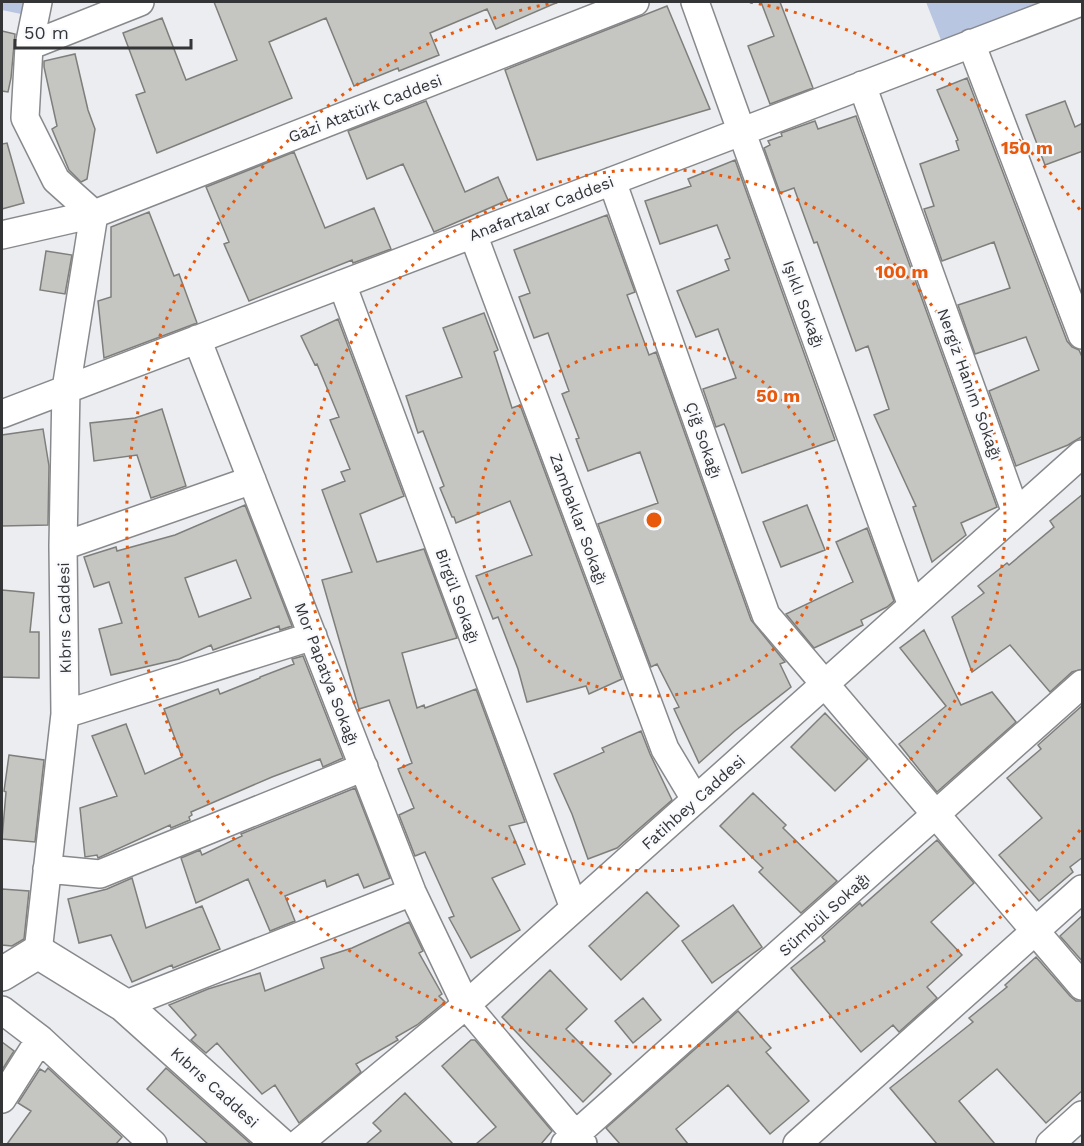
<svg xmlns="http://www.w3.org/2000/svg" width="1084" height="1146" font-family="'Work Sans',sans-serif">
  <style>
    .green { fill: #b8c6e2 }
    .building { fill: #c5c5c1; stroke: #7e7e7b; stroke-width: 1.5; fill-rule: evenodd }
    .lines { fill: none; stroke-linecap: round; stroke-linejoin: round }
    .minor-casing { stroke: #87898c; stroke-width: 30 }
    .tertiary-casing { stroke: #87898c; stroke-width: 36 }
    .minor { stroke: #fff; stroke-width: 27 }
    .tertiary { stroke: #fff; stroke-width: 33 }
    .ring { fill: none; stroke: #e8590c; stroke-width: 3; stroke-dasharray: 3 6 }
    .labels { text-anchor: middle; stroke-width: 4.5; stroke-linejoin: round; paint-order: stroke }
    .street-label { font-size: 16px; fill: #343536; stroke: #f9fafe }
    .centre { fill: #e8590c; stroke: #f9fafe; stroke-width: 3 }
    .ring-label { font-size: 18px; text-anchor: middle; font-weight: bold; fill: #e8590c; stroke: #f9fafe; stroke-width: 4.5; stroke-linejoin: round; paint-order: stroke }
  </style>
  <rect width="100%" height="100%" fill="#ebedf0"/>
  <path class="green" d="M2,2H29L26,15L2,10Z
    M926,2H1051L943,45Z"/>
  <path class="building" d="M214,2H558L496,29L487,9L430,33L439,55L399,71L398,68L354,86L326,18L269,42L292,98L157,153L136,95L145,92L123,33L162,18L186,80L237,60Z
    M761,2H780L813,88L770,104L748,46L774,36Z
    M667,6L710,109L537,160L505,70Z
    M2,31L15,34L11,78L8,92L2,91Z
    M75,54L88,110L95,129L87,179L81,182L69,170L52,129L57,126L44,67V61Z
    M967,78L1067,341L1072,347L1079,350L1083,359V436L1068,445L1016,466L989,391L1039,370L1026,337L975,354L958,305L1010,288L994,242L942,261L924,209L934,206L920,164L959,150L956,141L958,140L937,90Z
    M426,101L465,192L498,177L508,200L434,232L403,164L367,179L348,131Z
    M1065,101L1075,127L1083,123V151L1045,165L1026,115Z
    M856,116L997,507L961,523L966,535L932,562L913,507L916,506L874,415L889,409L868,346L856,351L817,242L814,243L794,188L780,193L764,148L770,145L768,141L782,136L781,133L815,121L818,129Z
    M7,143L24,203L2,209V144Z
    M294,152L325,228L374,208L391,249L353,263L352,260L249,301L224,244L229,242L206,187Z
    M735,160L835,440L742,473L726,428L724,424L716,427L703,389L736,378L718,329L696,337L677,291L729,270L725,260L730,258L717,225L660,244L645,201L691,186L688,179Z
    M149,212L174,276L179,274L197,323L104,358L98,301L111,297V227Z
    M607,215L635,292L627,295L649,355L656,352L751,620L785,662L780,664L791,687L735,731L699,763L674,709L679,707L657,664L651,667L598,524L658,503L640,452L588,471L576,439L579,438L562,394L569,391L548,333L534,338L519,297L530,293L514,250Z
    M46,251L72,255L65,294L40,290Z
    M484,313L498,350L494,352L512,408L520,405L622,679L589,694L586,686L527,702L518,669L498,617L493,619L476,576L532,555L510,501L456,523L454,517H452L440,488L444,486L423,431L418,433L406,396L462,377L443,328Z
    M338,319L404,496L360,514L377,562L424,549L457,638L402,653L417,708L424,705L425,708L476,689L525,822L509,826L525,864L492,878L520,930L471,958L449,918L454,916L425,852L415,856L399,815L414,808L398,769L412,763L389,700L359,709L322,580L352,572L322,490L345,481L341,472L350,469L330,420L339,417L317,364L315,365L301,336Z
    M162,409L186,486L151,498L137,455L94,461L90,423L135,418Z
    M43,429L49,466L48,525L2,526V435Z
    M1083,494V669L1072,672L1050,692L1010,645L972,672L952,617L984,593L978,586L1007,563L1009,565L1054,527L1050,521Z
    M245,505L292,626L280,630L279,626L213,650L211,645L179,659L111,675L99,629L122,623L109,582L94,587L84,557L116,547L117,551L175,535ZM236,560L251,598L199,617L185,578Z
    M807,505L825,550L781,567L763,522Z
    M867,528L894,601L887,607L861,620L863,625L814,648L786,614L853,582L836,542Z
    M2,590L34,593L30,632H39V678L2,677Z
    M924,630L961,705L992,692L1016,722L937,792L899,744L946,706L900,648Z
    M303,656L343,758L323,767L320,759L272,777L191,812L192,815L189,817L190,820L171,828L170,825L98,858L97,855L85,857L80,808L117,796L92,736L126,724L145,774L182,757L164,709L218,689L220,694L260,678V677L294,664L292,659Z
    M1083,705V857L1070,867L1073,872L1039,901L999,855L1042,818L1007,778L1041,749L1038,745Z
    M825,713L868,759L835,791L791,747Z
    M641,731L650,754L672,800L617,848L588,859L572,814L554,774L604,752L602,748Z
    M9,755L44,760L35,842L2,839L6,792L4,791Z
    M355,788L390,878L364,888L358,874L327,887L325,880L285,896L295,921L270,931L248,879L196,903L181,858L200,850L202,855L242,836L241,834Z
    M753,793L786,825L783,828L837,881L801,913L759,872L763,868L720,826Z
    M937,840L974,883L931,922L962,955L927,987L937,998L899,1032L893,1025L861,1052L791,968L825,941L822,937L860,903L862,906Z
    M132,878L146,928L202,906L220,949L173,968L172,965L132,982L111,935L79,943L68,899L107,889Z
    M2,889L29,891L24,939L12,946L2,945Z
    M647,892L679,926L621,980L589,946Z
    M733,905L762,947L712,983L682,941Z
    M1083,915V962L1060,936Z
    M409,922L423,951L419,953L442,994L439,996L445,1002L417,1025L396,1037L398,1040L356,1064L361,1072L299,1123L275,1085L262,1094L217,1043L206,1053L191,1040L196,1035L169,1005L208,989L260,973L265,991L324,968L321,958L352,948Z
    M1036,957L1070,996L1076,1001H1083V1090L1046,1123L997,1069L959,1101L995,1144H937L890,1088L973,1022L969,1018L1007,987L1005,985Z
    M550,970L587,1009L566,1029L611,1074L583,1102L502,1017Z
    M643,998L661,1020L633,1043L615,1021Z
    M738,1011L771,1048L766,1052L809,1101L770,1134L728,1085L676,1129L688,1144H620L606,1128Z
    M471,1040H475L552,1131L541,1144H476L496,1127L442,1066Z
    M2,1042L14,1051L2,1070Z
    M48,1068L122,1137L116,1144H7L31,1111L18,1103L40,1069L45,1072Z
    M166,1068L251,1144H208L147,1089Z
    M405,1093L453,1144H366L381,1131L373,1123Z"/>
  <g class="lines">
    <defs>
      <path id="minor" d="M38,2L29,46L25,118L56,180L94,214L66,389L63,546L65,714L38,952
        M695,2L912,606
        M971,43L1082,335
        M29,46L140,2
        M862,85L1016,513
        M612,181L766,615L1082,986
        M473,234L665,749L695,799
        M2,235L94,214L635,2
        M342,284L574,908
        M197,339L412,892L466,1005L583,1144
        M2,414L1081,2
        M63,546L252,480
        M65,714L313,636
        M47,869L100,874L364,767
        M124,1005L412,892
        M2,1010L40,1039L153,1144
        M2,1099L40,1039
        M298,1144L466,1005L1082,454
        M565,1144L1082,684
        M797,1144L1082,889
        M1050,1144L1082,1115"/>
      <path id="tertiary" d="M2,974L38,952L124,1005L279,1144"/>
    </defs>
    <use href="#minor" class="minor-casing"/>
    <use href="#tertiary" class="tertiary-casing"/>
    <use href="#minor" class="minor"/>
    <use href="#tertiary" class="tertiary"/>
  </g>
  <g class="ring">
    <circle cx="654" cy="520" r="176"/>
    <circle cx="654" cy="520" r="351"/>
    <path d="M1080 830A527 527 0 1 1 558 2M750 2A527 527 0 0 1 1080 210"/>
  </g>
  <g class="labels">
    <g class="street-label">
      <text transform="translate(365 108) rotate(-21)" y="6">Gazi Atatürk Caddesi</text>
      <text transform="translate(541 208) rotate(-21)" y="6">Anafartalar Caddesi</text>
      <text transform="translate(804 304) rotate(70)" y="6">Işıklı Sokağı</text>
      <text transform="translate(970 384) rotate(70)" y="6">Nergiz Hanım Sokağı</text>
      <text transform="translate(704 440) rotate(71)" y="6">Çiğ Sokağı</text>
      <text transform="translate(579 519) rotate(70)" y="6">Zambaklar Sokağı</text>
      <text transform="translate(458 596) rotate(70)" y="6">Birgül Sokağı</text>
      <text transform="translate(64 618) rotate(-91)" y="6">Kıbrıs Caddesi</text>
      <text transform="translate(327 674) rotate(69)" y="6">Mor Papatya Sokağı</text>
      <text transform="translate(693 802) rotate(-42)" y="6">Fatihbey Caddesi</text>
      <text transform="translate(824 914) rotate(-42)" y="6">Sümbül Sokağı</text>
      <text transform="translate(215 1087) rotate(42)" y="6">Kıbrıs Caddesi</text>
    </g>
  </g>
  <circle cx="654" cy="520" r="9" class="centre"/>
  <g class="ring-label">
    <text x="1027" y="154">150 m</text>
    <text x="902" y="278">100 m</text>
    <text x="778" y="402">50 m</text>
  </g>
  <rect width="1084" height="1146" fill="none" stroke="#343536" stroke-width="6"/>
  <path d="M15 39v9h176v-9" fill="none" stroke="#343536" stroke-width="3"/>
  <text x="24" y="39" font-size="18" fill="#343536" stroke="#f9fafe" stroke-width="4.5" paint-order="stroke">50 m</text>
</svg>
